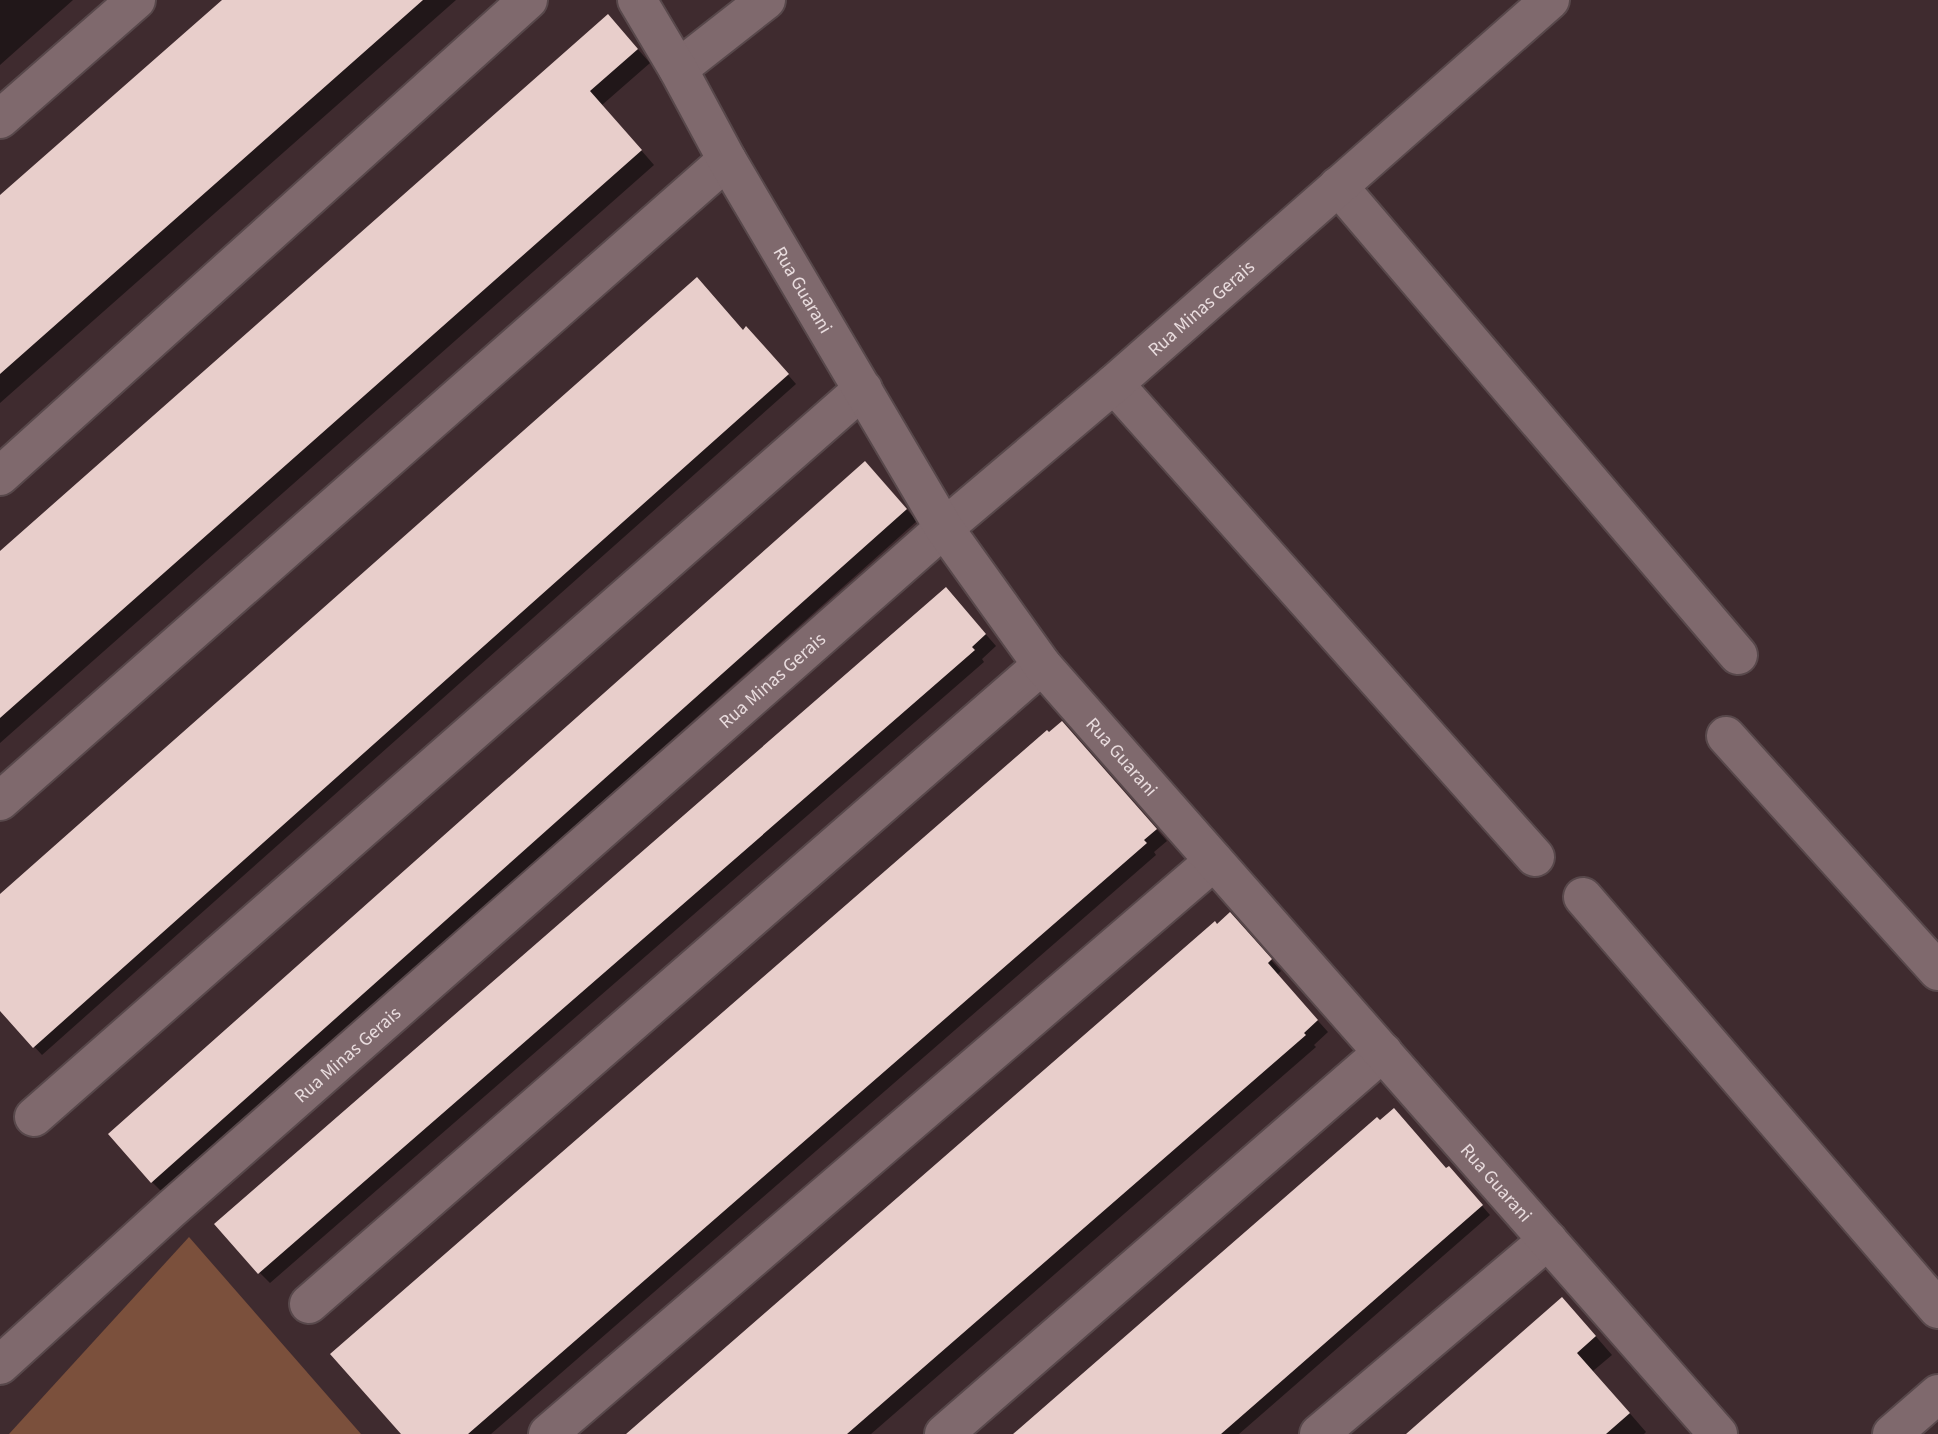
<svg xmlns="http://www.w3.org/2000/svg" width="1938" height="1434" font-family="'Source Sans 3',sans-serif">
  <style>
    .forest { fill: #7b503c }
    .shadow { fill: #0007 }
    .building { fill: #e8cecb }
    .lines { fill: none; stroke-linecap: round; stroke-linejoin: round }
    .street-casing { stroke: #58484b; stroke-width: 42 }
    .secondary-casing { stroke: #58484b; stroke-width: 42 }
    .street { stroke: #7f696d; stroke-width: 38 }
    .secondary { stroke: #7f696d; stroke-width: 38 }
    .labels { text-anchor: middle; stroke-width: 7; stroke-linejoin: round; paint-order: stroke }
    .street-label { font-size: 19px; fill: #e9dcde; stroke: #342225 }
  </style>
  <rect width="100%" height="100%" fill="#3f2b2f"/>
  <path class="forest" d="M189,1237L361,1434H9Z"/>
  <path class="shadow" d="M0,0H73L0,65Z
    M223,0H456L0,403V198Z
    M621,30L650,63L602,105L654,165L0,743V553Z
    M743,331L755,337L796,384L42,1055L0,1009V896Z
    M876,474L917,521L163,1193L152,1182Z
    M956,600L996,646L982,659L984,662L270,1283L259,1272Z
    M1073,734L1167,841L1154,852L1156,855L491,1434H403Z
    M1217,926H1241L1281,971L1277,975L1328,1032L1314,1045L1316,1047L871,1434H628Z
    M1380,1122L1457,1177L1490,1215L1239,1434H1015Z
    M1579,1317L1612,1355L1593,1371L1646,1432L1644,1434H1407Z"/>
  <path class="building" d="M222,0H423L0,374V195Z
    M608,14L638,49L590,91L642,150L0,718V551Z
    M697,277L743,330L746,326L789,374L33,1048L0,1011V894Z
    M865,461L907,509L151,1183L108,1134Z
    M946,587L986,634L972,647L975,650L258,1274L214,1224Z
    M1062,721L1157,829L1144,840L1147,843L468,1434H401L330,1354L1047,730L1049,732Z
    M1230,912L1272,959L1268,963L1318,1020L1304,1033L1306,1035L847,1434H626L1215,921L1217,924Z
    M1394,1108L1446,1168L1449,1166L1483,1205L1221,1434H1013L1377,1117L1380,1120Z
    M1562,1297L1596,1336L1577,1353L1630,1413L1606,1434H1406Z"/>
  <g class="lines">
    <defs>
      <g id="street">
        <path d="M678,69L766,0"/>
        <path d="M0,119L136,0"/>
        <path d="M1338,186L1738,655"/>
        <path d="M1114,384L1535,857"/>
        <path d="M0,476L528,0"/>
        <path d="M1726,736L1938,971"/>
        <path d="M0,801L727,160"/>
        <path d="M1583,897L1938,1309"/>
        <path d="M34,1117L863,389"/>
        <path d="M309,1304L1042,665"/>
        <path id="s1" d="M0,1365L170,1210L944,528L1114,384L1550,0"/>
        <path d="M548,1434L1214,861"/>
        <path d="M944,1434L1383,1052"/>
        <path d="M1319,1434L1548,1240"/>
        <path d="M1892,1434L1938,1394"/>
      </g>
      <g id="secondary">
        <path id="s2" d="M637,0L678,69L727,160L944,528L1042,665L1718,1434"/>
      </g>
    </defs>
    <use href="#street" class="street-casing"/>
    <use href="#secondary" class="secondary-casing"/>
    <use href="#street" class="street"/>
    <use href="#secondary" class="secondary"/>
  </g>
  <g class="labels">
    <g class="street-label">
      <text dy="7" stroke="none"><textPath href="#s2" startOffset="334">Rua Guarani</textPath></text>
      <text dy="7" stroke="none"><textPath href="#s1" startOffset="1600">Rua Minas Gerais</textPath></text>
      <text dy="7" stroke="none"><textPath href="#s1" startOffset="1032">Rua Minas Gerais</textPath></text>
      <text dy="7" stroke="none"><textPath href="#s2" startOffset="901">Rua Guarani</textPath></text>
      <text dy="7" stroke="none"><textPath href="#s1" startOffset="466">Rua Minas Gerais</textPath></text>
      <text dy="7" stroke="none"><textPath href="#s2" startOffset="1468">Rua Guarani</textPath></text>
    </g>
  </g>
</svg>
